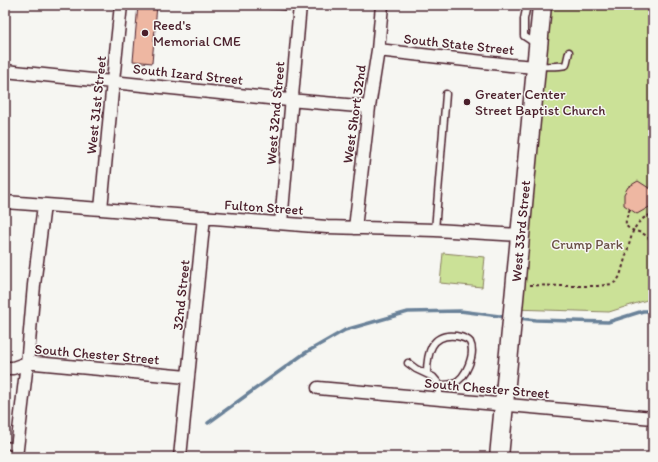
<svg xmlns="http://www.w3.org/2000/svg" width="658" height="462" font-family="Itim,sans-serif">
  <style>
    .green { fill: #cbe197; stroke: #8a8061 }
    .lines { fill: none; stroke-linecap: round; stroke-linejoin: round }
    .stream { stroke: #6b8299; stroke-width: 3.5 }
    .building { fill: #eeb7a2; stroke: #4a1f2b }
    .lane-casing { stroke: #4a1f2b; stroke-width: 9 }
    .street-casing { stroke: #4a1f2b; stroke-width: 15 }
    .secondary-casing { stroke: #4a1f2b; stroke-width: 21 }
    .path { stroke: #4a1f2b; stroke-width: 2; stroke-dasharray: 3 3; stroke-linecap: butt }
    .lane { stroke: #f6f6f2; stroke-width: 6 }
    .street { stroke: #f6f6f2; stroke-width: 12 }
    .secondary { stroke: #f6f6f2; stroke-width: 18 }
    .poi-dot { fill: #4a1f2b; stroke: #f6f6f2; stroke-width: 1.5 }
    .labels { text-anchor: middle; stroke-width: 3; stroke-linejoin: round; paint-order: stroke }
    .poi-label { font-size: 14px; fill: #4a1f2b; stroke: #f6f6f2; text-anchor: start }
    .street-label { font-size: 14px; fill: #4a1f2b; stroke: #f6f6f2 }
    .park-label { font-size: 14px; fill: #6a5046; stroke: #f6f6f2 }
  </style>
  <rect width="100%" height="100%" fill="#f6f6f2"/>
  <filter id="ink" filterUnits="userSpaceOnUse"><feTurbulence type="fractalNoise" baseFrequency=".025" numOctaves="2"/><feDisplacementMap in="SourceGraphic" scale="8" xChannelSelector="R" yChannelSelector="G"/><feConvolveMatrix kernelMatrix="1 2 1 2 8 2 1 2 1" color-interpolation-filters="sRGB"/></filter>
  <g filter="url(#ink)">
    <path class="green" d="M544,5H653V298L609,312L513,309Z
      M443,253L485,257L482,287L440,283Z"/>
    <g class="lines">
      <path class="stream" d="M518,318L536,320L608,322L643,311H653
        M208,423L305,353L345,330L408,312L460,311L507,317"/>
    </g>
    <path class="building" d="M138,5H157L152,63L133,61Z
      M638,181L652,190L651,206L637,214L624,205V194L628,187Z"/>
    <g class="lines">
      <defs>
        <path id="lane" d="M270,5L300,7
          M527,5L524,19V36L536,44
          M538,66C548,66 557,67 566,65L569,52
          M435,230L446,94
          M408,363L416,369L433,377L439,384V399
          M427,374C427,353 431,333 456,336C461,337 467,338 470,342C476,354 466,378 454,383C450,385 444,385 439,385
          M5,445L17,447"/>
        <path id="street" d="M378,50L510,65L537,67
          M5,71L278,99L369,107
          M5,202L101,209L327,227L435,230L521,235
          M101,209L113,81L121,5
          M281,223L300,5
          M355,228L369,107L378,50L382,5
          M5,368H13L27,363H35L187,377
          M318,388L653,418
          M16,457L28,354L34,285L44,205
          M180,457L204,217"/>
        <g id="secondary">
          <path id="s1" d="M499,457L542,5"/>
        </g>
      </defs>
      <use href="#lane" class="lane-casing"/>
      <use href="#street" class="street-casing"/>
      <use href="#secondary" class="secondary-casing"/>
      <path class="path" d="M630,209C616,237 641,226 649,239
        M530,285L562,286H598L612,284L617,281L620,276L633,231C638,222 643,217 653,214"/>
      <use href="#lane" class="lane"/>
      <use href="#street" class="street"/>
      <use href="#secondary" class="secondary"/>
    </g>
  </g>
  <g class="poi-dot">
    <circle cx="145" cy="33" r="4"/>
    <circle cx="467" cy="102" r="4"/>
  </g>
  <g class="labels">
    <g class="poi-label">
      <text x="153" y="30">Reed's<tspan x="153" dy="16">Memorial CME</tspan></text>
      <text x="475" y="99">Greater Center<tspan x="475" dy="16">Street Baptist Church</tspan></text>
    </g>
    <g class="street-label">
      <text transform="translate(459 44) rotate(6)" y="5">South State Street</text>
      <text transform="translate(188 74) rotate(6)" y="5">South Izard Street</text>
      <text transform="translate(96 105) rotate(-84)" y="5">West 31st Street</text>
      <text transform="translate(275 113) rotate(-85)" y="5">West 32nd Street</text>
      <text transform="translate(354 114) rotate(-82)" y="5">West Short 32nd</text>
      <text transform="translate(264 207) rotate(4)" y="5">Fulton Street</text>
      <text dy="5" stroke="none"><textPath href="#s1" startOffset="227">West 33rd Street</textPath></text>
      <text transform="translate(181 295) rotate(-84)" y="5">32nd Street</text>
      <text transform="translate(97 354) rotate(5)" y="5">South Chester Street</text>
      <text transform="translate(487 388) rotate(5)" y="5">South Chester Street</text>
    </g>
    <g class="park-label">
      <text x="587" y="249">Crump Park</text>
    </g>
  </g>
  <rect width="658" height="462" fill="none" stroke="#f6f6f2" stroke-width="20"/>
  <rect x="10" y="10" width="638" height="442" fill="none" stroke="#4a1f2b" stroke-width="1.5" filter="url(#ink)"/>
</svg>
